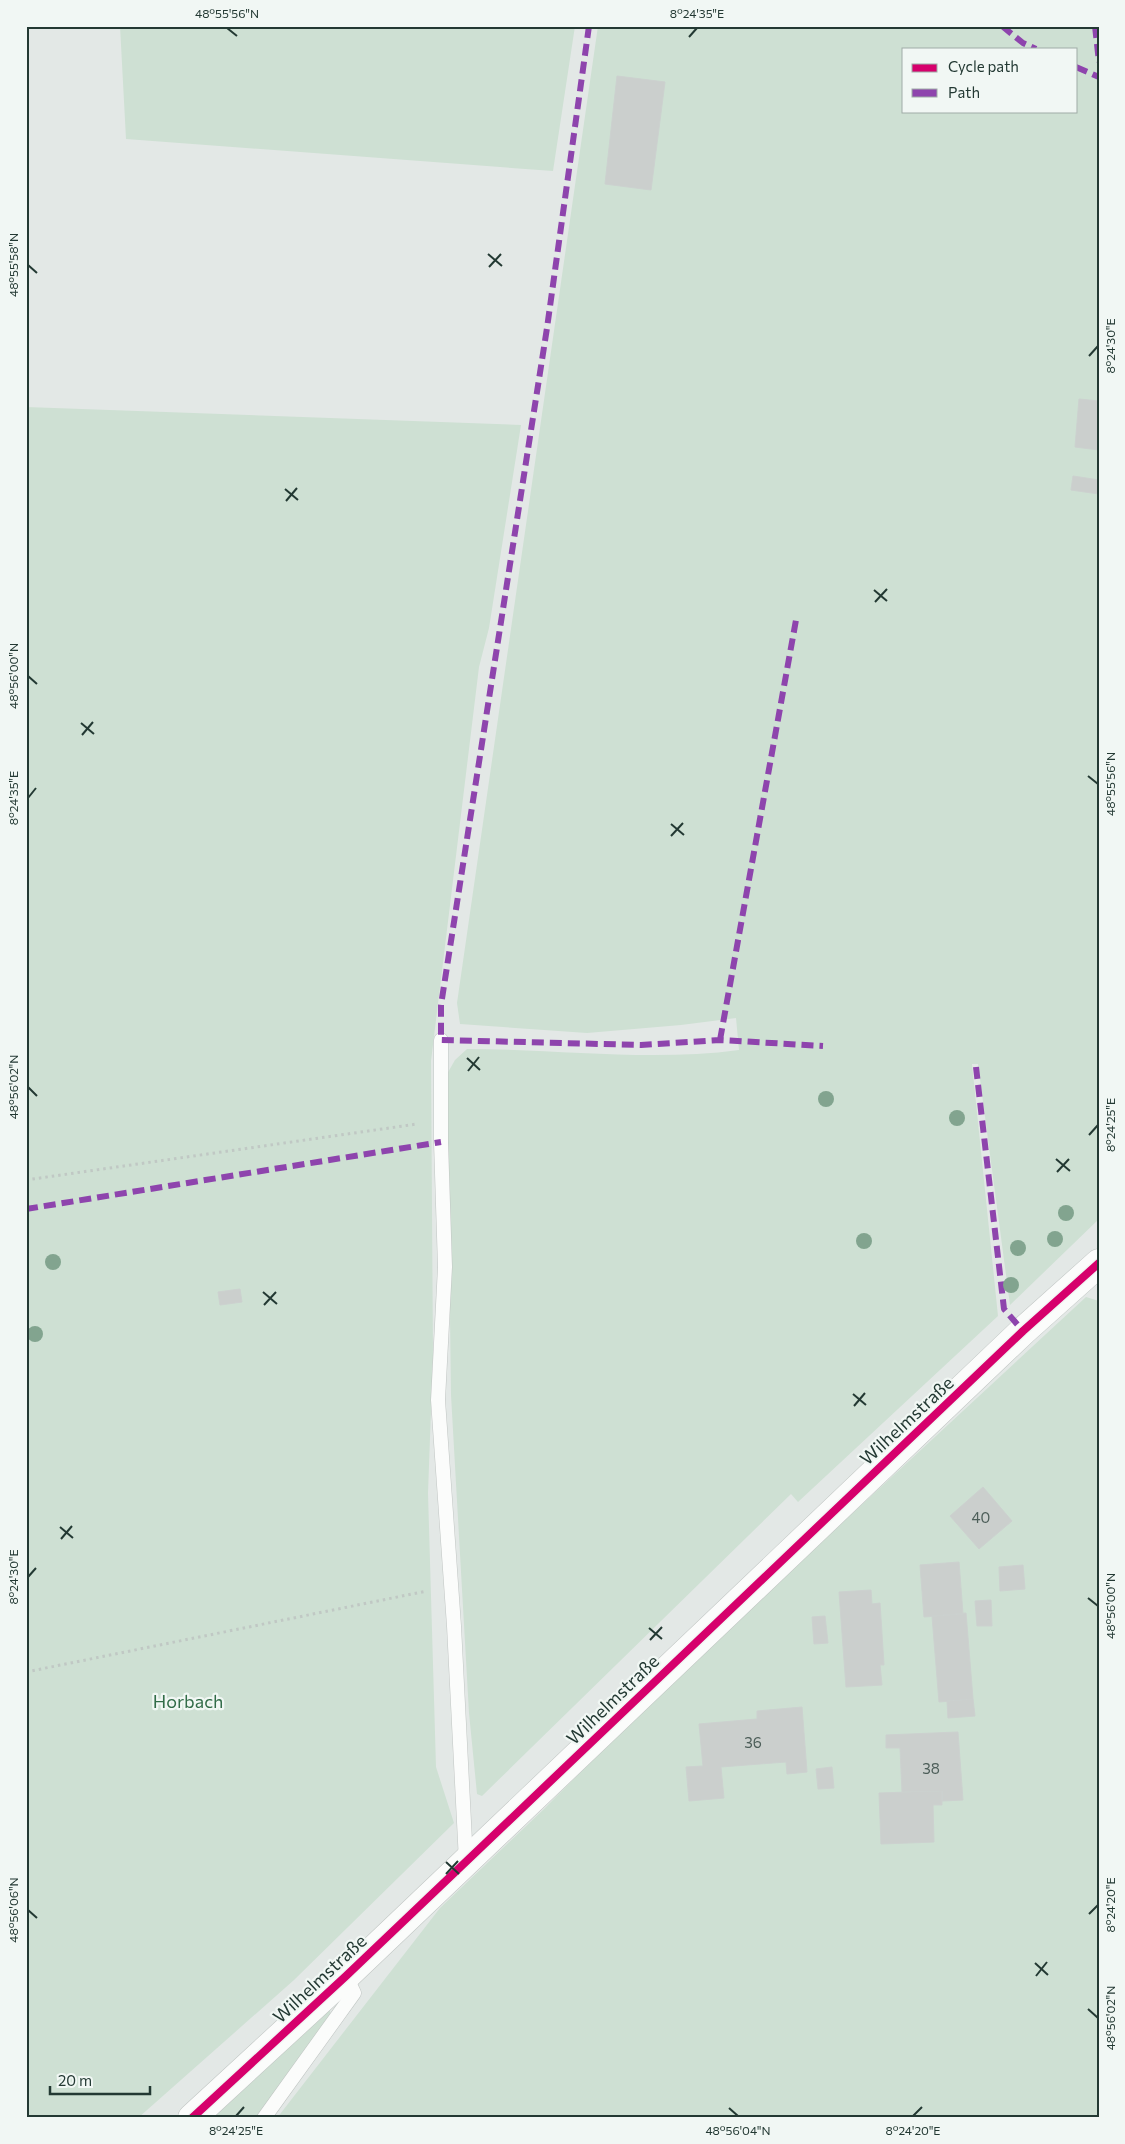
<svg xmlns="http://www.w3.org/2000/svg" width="1125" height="2144" font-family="Commissioner,sans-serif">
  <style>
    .green { fill: #cee0d3; fill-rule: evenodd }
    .building { fill: #cbcfcd; stroke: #ccd1cf }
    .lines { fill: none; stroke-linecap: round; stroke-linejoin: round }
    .lane-casing { stroke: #c0c5c3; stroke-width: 15 }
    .street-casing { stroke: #c0c5c3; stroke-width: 29 }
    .path { stroke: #c0c8c4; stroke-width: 3; stroke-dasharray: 2.5 4; stroke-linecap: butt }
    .lane { stroke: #fbfcfb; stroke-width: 14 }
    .street { stroke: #fbfcfb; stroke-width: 28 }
    .quiet { stroke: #8e44ad; stroke-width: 6; stroke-dasharray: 12 6; stroke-linecap: butt }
    .cycleway-casing { stroke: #f1f7f4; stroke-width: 11 }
    .cycleway { stroke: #d6006c; stroke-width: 8 }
    .tree { fill: #82a48f }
    .ticks { fill: none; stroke: #233933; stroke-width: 2 }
    .labels { text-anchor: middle; stroke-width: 4.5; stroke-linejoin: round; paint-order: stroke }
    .number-label { font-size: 15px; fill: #4e5f5a }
    .street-label { font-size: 18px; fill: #233933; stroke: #f1f7f4 }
    .park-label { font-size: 18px; fill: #326c48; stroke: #f1f7f4 }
    .neatline { fill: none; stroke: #233933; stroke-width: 2 }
    .ticks-label { font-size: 12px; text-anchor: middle; fill: #233933 }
  </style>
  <rect width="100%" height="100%" fill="#e3e8e6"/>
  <path class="green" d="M120,26H575L553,171L126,139Z
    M598,26H1099V1219L1010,1305L978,1064H972L998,1316L798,1502L791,1494L482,1796L477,1794L469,1713L451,1395L447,1074L455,1060L467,1049C556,1049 651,1062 739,1050L736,1018L681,1025L587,1033L460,1024L457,1003ZM904,49H1076V111H904Z
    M26,407L521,425L489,628L479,667L431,1061L433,1355L428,1493L436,1767L454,1823L294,1980L138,2118H26Z
    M1086,1297L1099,1301V2118H277L440,1908L544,1809L666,1686Z
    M329,2009L331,2014L256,2118H213Z"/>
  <path class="building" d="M617,76L665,82L651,190L605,184Z
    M1079,399L1099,401V450L1075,447Z
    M1073,476L1099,480V494L1071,490Z
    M240,1289L242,1302L220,1305L218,1292Z
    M983,1487L1012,1521L979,1549L950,1516Z
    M959,1562L963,1614L924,1617L920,1565Z
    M1023,1565L1025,1589L1000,1591L999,1567Z
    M871,1590L872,1604L880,1603L884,1665H880L882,1685L846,1687L839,1592Z
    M991,1600L992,1626H977L975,1601Z
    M966,1613L973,1699L939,1702L932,1616Z
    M825,1616L828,1643L814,1644L812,1617Z
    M973,1699L975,1716L948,1718L947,1701Z
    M802,1707L807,1772L787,1774L786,1762L721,1767L724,1798L689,1801L686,1767L703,1766L699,1724L757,1719V1711Z
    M958,1732L963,1800L942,1801V1791L902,1792L900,1748H886V1735Z
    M832,1767L834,1788L818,1789L816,1769Z
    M942,1791V1805H933L934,1842L881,1844L879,1793Z"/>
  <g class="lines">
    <defs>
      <path id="lane" d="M441,1040V1142L445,1267L438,1400L454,1626L466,1861
        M264,2118L354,1993L346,1976"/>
      <path id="street" d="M192,2118L346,1976L1023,1331L1099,1263"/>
    </defs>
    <use href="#lane" class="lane-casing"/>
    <use href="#street" class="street-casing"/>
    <path class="path" d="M26,1180L417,1124
      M26,1672L427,1591"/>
    <use href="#lane" class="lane"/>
    <use href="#street" class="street"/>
    <path class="quiet" d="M589,26L547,328L441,1005V1040L641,1045L720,1040L823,1046
      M1002,26L1023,43L1036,49
      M1095,26L1099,62
      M1076,67L1099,77
      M720,1040L796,620
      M976,1067L1004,1309L1023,1331
      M26,1209L441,1142"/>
    <defs>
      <path id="cycleway" d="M192,2118L346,1976L1023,1331L1099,1263"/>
    </defs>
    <use href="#cycleway" class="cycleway-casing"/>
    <use href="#cycleway" class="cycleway"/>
  </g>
  <g class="tree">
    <circle cx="826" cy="1099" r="8"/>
    <circle cx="957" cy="1118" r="8"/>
    <circle cx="1066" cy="1213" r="8"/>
    <circle cx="1055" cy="1239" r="8"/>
    <circle cx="864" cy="1241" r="8"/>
    <circle cx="1018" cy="1248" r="8"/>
    <circle cx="53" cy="1262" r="8"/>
    <circle cx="1011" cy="1285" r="8"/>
    <circle cx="35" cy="1334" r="8"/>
  </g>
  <path class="ticks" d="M227,28L237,36M689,37L697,28M488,254L502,266M28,265L37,273M489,267L501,254M1089,356L1098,346M285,489L298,500M286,501L297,488M874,590L887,601M875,602L887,589M28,676L37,684M81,723L94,734M82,735L93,722M1088,776L1098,784M28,798L36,788M671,824L684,835M671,836L683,823M467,1058L480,1070M468,1071L479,1057M28,1087L37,1096M1089,1135L1098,1125M1056,1159L1070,1171M1057,1172L1069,1159M263,1292L277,1304M264,1305L276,1292M853,1394L866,1405M854,1406L865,1393M60,1527L73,1538M61,1539L72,1526M28,1577L36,1568M1088,1598L1098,1606M649,1628L662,1639M650,1640L662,1627M446,1862L459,1874M446,1874L458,1861M28,1910L37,1918M1089,1914L1098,1905M1035,1963L1048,1975M1036,1976L1047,1962M1088,2009L1098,2018M729,2108L738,2116M236,2116L244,2107M913,2116L922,2107"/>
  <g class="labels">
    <g class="number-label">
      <text x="981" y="1523">40</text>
      <text x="753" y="1748">36</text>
      <text x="931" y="1774">38</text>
    </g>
    <g class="street-label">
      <text transform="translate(907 1421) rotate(-43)" y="6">Wilhelmstraße</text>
      <text transform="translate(613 1700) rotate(-44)" y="6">Wilhelmstraße</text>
      <text transform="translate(320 1979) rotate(-43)" y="6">Wilhelmstraße</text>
    </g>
    <g class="park-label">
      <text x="188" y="1708">Horbach</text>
    </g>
  </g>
  <rect width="1125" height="2144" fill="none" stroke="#f1f7f4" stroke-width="55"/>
  <rect x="902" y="48" width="175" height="65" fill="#f1f7f4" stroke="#9faba7"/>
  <rect x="912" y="64" width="25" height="8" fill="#d6006c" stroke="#9faba7"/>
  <text x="948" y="72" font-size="15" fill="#233933">Cycle path</text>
  <rect x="912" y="89" width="25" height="8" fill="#8e44ad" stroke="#9faba7"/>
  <text x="948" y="98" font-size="15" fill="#233933">Path</text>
  <path d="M50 2086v8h100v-8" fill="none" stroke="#233933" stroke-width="2.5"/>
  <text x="58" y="2086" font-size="15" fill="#233933" stroke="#f1f7f4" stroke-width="4" paint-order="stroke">20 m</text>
  <rect x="28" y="28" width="1070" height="2088" class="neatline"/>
  <g class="ticks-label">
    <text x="227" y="18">48°55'56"N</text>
    <text x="697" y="18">8°24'35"E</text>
    <text transform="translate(14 265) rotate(-90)" y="4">48°55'58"N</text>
    <text transform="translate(1111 346) rotate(-90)" y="4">8°24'30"E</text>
    <text transform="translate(14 676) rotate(-90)" y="4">48°56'00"N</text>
    <text transform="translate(1111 784) rotate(-90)" y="4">48°55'56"N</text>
    <text transform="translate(14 798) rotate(-90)" y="4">8°24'35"E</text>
    <text transform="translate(14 1087) rotate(-90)" y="4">48°56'02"N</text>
    <text transform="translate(1111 1125) rotate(-90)" y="4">8°24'25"E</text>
    <text transform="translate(14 1577) rotate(-90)" y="4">8°24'30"E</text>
    <text transform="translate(1111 1606) rotate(-90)" y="4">48°56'00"N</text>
    <text transform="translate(1111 1905) rotate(-90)" y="4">8°24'20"E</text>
    <text transform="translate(14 1910) rotate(-90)" y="4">48°56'06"N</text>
    <text transform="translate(1111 2018) rotate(-90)" y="4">48°56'02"N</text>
    <text x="236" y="2135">8°24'25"E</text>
    <text x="738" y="2135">48°56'04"N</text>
    <text x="913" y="2135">8°24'20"E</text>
  </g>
</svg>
